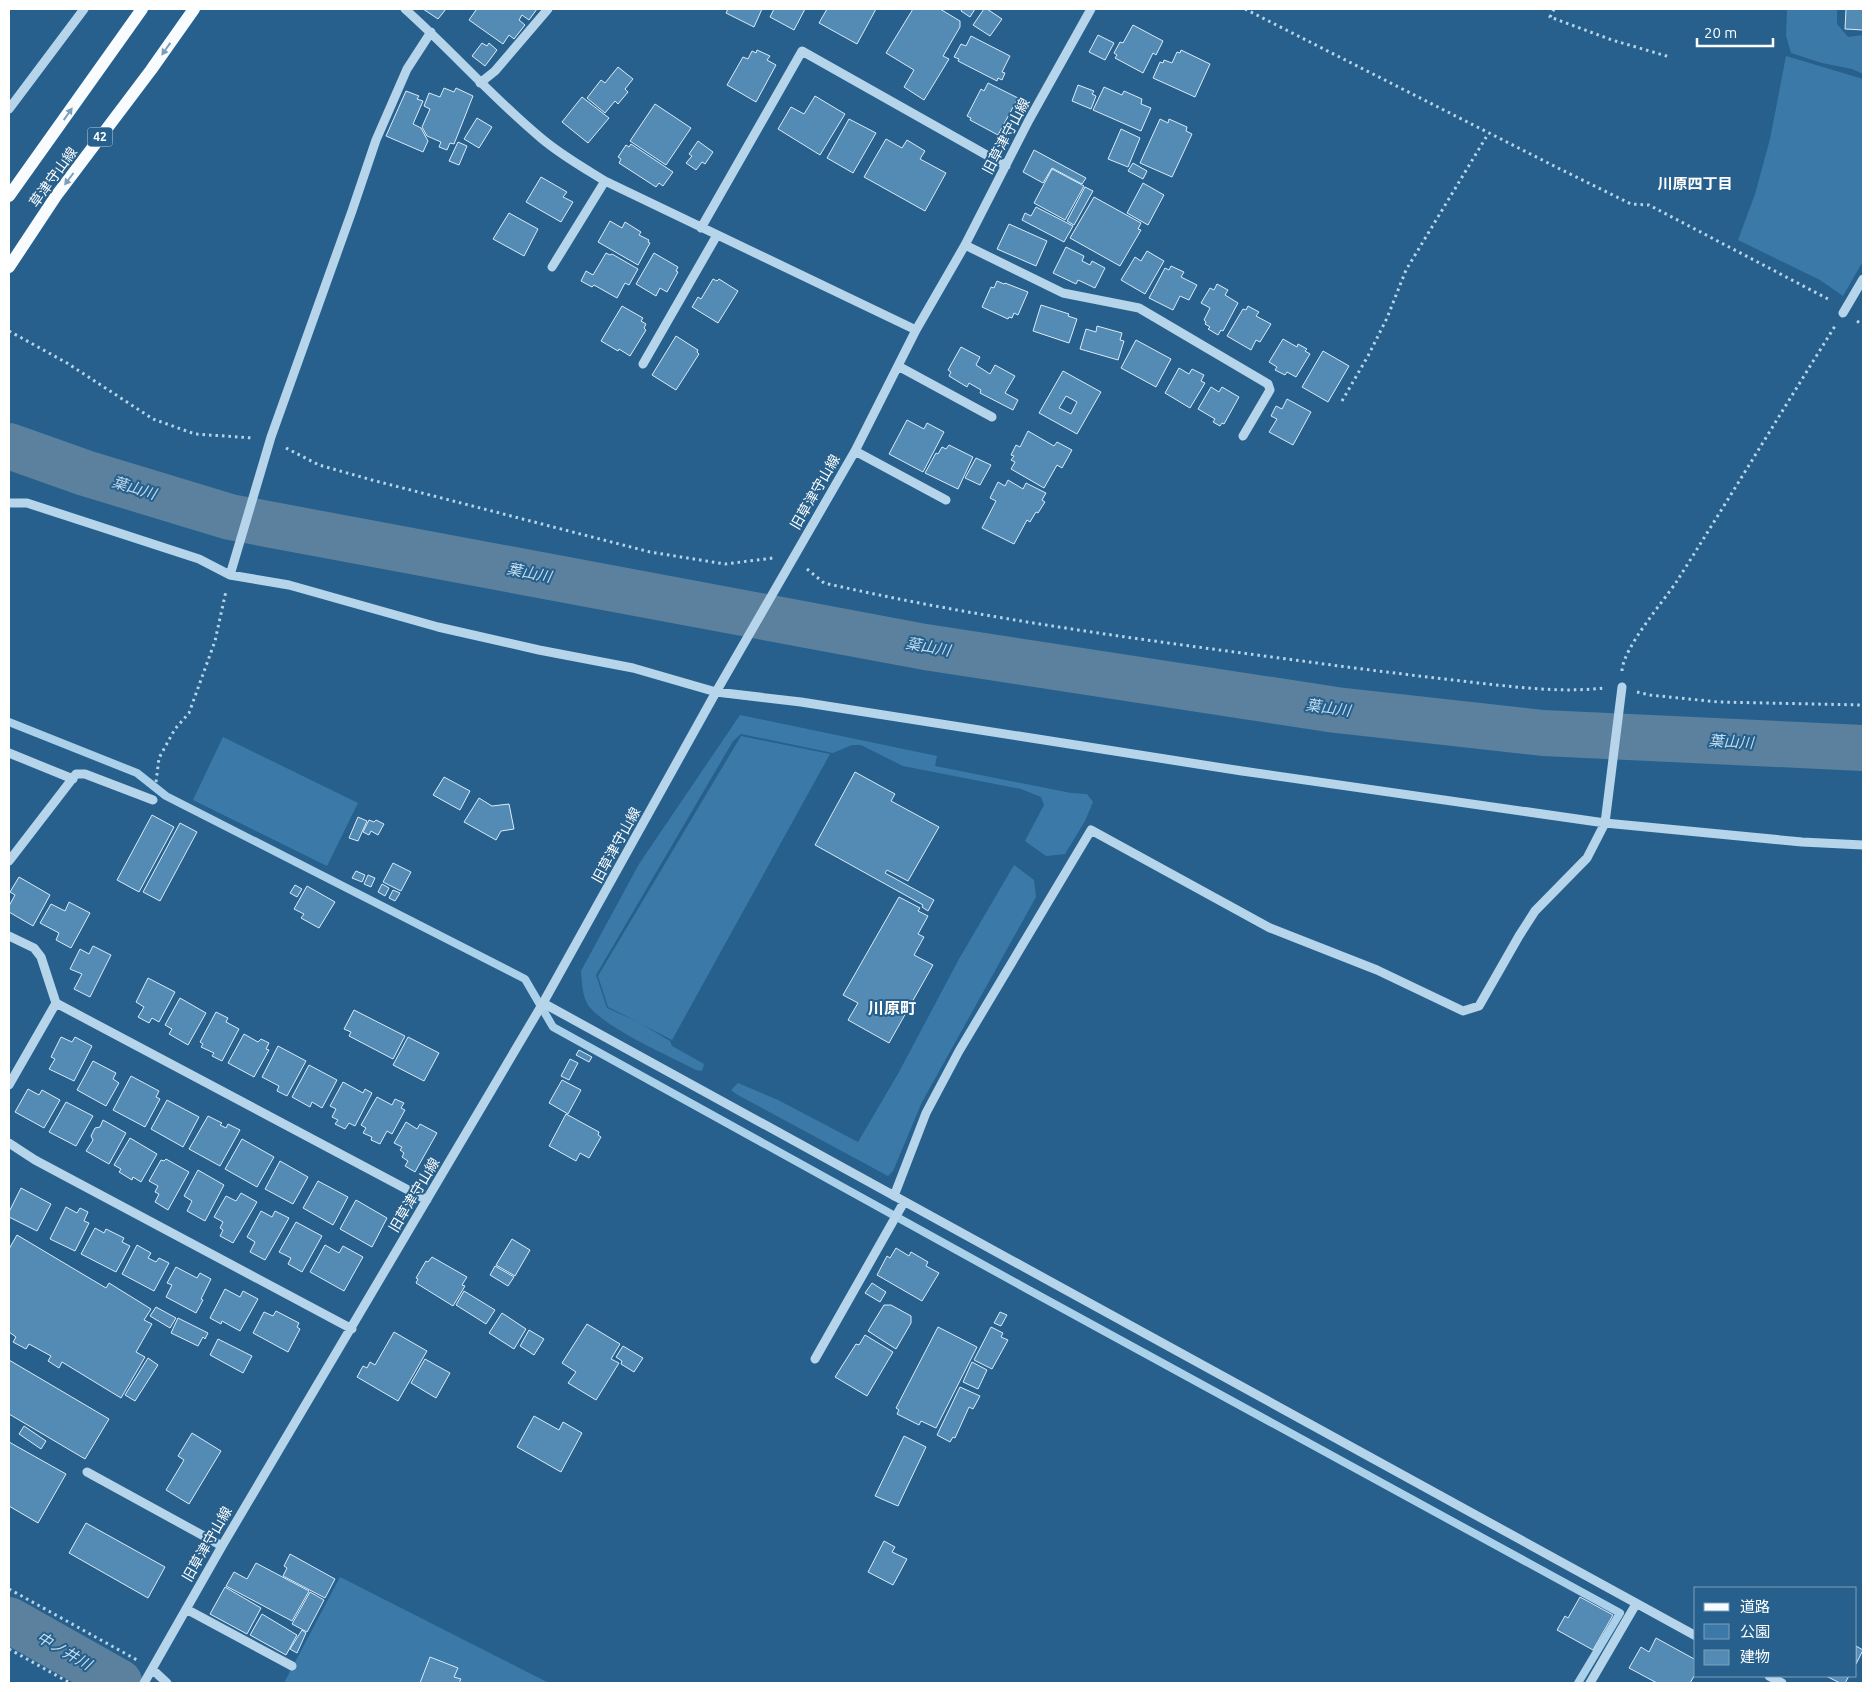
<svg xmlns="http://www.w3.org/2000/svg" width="1872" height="1692" font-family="Ubuntu,'Noto Sans JP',sans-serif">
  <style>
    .green { fill: #3b7aa8 }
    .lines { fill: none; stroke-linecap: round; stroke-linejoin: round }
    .stream { stroke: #aad0ea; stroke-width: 8 }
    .river { stroke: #5b819e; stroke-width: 46 }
    .building { fill: #538bb4; stroke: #daebf8; fill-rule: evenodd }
    .path { stroke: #b6d4ea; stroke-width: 3; stroke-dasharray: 2.5 4; stroke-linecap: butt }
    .minor { stroke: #b6d4ea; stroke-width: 9 }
    .major { stroke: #f9fcfe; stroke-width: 12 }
    .oneway { fill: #7b9eba }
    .labels { text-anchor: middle; stroke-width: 4; stroke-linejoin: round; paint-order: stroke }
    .shield { fill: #27608c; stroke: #becfdc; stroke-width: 1 }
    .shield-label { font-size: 12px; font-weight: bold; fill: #fff }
    .street-label { font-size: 14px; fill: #fff; stroke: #27608c }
    .neighbourhood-label { font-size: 15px; font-weight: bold; fill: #fff; stroke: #27608c }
    .water-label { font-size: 15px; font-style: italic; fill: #c1ddf1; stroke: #27608c }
    .quarter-label { font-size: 16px; font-weight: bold; fill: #fff; stroke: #27608c }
  </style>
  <rect width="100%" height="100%" fill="#27608c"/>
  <path class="green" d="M1787,9H1837V24L1848,37L1863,35V74L1852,69L1822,63L1791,53L1786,36Z
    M1786,56L1863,79V261L1843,296L1820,280L1738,240L1755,194L1770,139Z
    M740,715L937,756L935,766L1071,793L1087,794L1093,802L1085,821L1065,854L1046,856L1025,841L1044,805L1041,797L1021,789L903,766L861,745H852L833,753L741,734L733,741L596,975L607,1008L640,1023L608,1007L598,976L741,736L830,754L672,1040L641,1024L670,1041L672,1046L704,1064L702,1071L696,1070C669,1056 605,1028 588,1005C582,995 582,982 581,971L639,864Z
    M223,737L358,803L327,866L193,800Z
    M1014,865L1034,880L1036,897L922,1102L893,1171L888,1176L736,1094L731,1090L738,1083L778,1100L858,1142L899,1072L959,959Z
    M340,1577L549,1683H284Z"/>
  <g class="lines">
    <path class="stream" d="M9,722L137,773L166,796L525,979L553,1027L1027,1289L1620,1613L1578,1683"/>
    <path class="river" d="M9,446L85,473L230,517L925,647L1336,710L1543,733L1863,748
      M9,1620L119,1682"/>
  </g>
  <path class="building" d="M423,9H446L438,19Z
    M475,9H537L529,20L522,15L519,20L525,25L514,39L509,35L503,44L469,20L476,10Z
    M728,9H762L754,27L726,13Z
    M774,9H805L794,30L770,17Z
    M827,9H876L857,44L819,23Z
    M913,9H940L960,21V27L943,56L949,59L924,100L904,87L914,70L886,53Z
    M962,9H975L970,17L961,11Z
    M984,9H987L1002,19L990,36L973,25Z
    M1846,9H1863V30L1845,29Z
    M1133,25L1163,41L1156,55L1153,53L1143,73L1115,58L1117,55L1114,53L1120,42L1123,43Z
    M1098,35L1114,43L1105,60L1089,52Z
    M971,36L1010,56L1002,72L1005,73L1002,80L998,78L997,81L958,61L959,59L954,57L961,44L966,46Z
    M482,43L487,46L489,43L497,50L485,66L472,56Z
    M757,50L770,56L767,60L776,65L756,102L727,85L743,57L748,59L752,51L756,53Z
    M1181,50L1210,64L1195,97L1153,78L1160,62L1163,63L1164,60L1172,63L1177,52L1180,53Z
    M618,67L633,79L625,89L628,92L618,104L615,101L605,113L587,98L601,80L605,83Z
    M988,83L1018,98L998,135L970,120L971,118L967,116L981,89L984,91Z
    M1078,85L1094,91L1092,94L1096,96L1091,109L1072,101Z
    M1104,87L1122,95L1124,91L1142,99L1141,104L1151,108L1141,131L1093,110Z
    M444,88L454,92L456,88L473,96L454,144L450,143L447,150L439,147L441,142L427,136L422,127L430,109L424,106L429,93L440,97Z
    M406,91L419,96L417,99L423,101L413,124L421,128L428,141L423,152L386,136Z
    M815,96L845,114L820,155L778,129L791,107L804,114Z
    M582,97L609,118L588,143L562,122Z
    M655,104L691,128L666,165L630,141Z
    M477,118L492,127L479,148L464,139Z
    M849,119L876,133L853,173L827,158Z
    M1160,119L1168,123L1169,119L1187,127L1186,131L1192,134L1172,177L1140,163Z
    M1121,129L1140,138L1128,167L1108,159Z
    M886,139L902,148L907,140L925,151L920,159L946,173L925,211L864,177Z
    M698,141L713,152L705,164L702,162L696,170L686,163L692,156L689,154Z
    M458,142L467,146L459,165L449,161Z
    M631,144L673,172L663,186L659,183L656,187L619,163L621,159L618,157L626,145L629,147Z
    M1034,150L1086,178L1082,184L1052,168L1043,183L1023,172Z
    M1133,163L1147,171L1143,179L1128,171Z
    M1052,169L1084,186L1065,220L1034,203Z
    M541,177L567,192L563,197L573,202L561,222L526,202Z
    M1143,183L1164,195L1148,225L1127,213Z
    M1085,187L1093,191L1074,225L1067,221Z
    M1094,197L1141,223L1138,229L1141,230L1120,266L1070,238Z
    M1036,207L1073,226L1064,242L1022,220L1025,213L1031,216Z
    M509,213L538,229L524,256L493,239Z
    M610,221L622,228L625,222L641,232L639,235L649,240L648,242L650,243L638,265L598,242Z
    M1009,224L1047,241L1036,266L997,249Z
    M1066,247L1084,256L1082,261L1090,265L1092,261L1105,268L1095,288L1078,280L1076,284L1053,273Z
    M1147,251L1164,261L1145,294L1121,280L1135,257L1141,261Z
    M606,253L610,255L612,254L638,269L629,285L625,283L617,298L594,285L592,287L581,281L586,271L593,275Z
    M654,253L678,267L676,271L678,272L667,292L660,288L656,296L636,284Z
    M1171,266L1184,272L1181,277L1197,285L1189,300L1180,296L1173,310L1149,298L1165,268L1169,270Z
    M713,279L717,281L719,279L738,291L718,323L692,307L698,297L701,299Z
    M997,281L1004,284L1005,283L1028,292L1018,315L1014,313L1012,318L1009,317L1008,319L982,307L991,287L994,288Z
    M1217,284L1228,290L1225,295L1238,303L1223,331L1221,330L1218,335L1208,329L1210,327L1205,324L1206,322L1204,320L1210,308L1201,303L1210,288L1214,290Z
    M1041,305L1069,314L1068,316L1077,319L1069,343L1033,331Z
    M622,306L643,318L641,321L646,324L644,328L646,330L630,356L619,349L618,351L601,341Z
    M1248,306L1259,312L1256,316L1271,324L1260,342L1256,340L1251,350L1227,336L1243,309L1246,310Z
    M1097,326L1122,333L1120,340L1124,341L1118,360L1080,349L1086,329L1096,332Z
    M676,336L698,350L697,352L699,354L676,390L652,375Z
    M1283,339L1297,347L1298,344L1307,349L1305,351L1310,354L1296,377L1287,372L1285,375L1275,370L1277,367L1269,362Z
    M1136,340L1171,359L1156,387L1121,368Z
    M961,347L980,357L976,365L990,374L995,365L1015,376L1005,393L1018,400L1013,410L980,393L981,390L969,383L967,387L949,376L951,372L948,370Z
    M1323,351L1349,366L1328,402L1302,387Z
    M1179,368L1189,374L1192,369L1204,375L1201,381L1205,383L1190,408L1165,393Z
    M1063,371L1101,392L1077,434L1039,413ZM1066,396L1077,402L1071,414L1059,408Z
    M1211,387L1219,392L1222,387L1239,397L1224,424L1222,423L1220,426L1213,422L1215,419L1198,409Z
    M1287,399L1311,412L1293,445L1269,432L1277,419L1271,416L1276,406L1282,409Z
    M907,420L924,429L927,423L944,432L923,472L889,454Z
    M1028,431L1054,446L1057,442L1072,450L1062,468L1057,465L1044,488L1011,469L1015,462L1011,460L1014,456L1011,455L1016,445L1020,447Z
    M949,445L973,457L958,489L925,473L936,453L938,454L942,447L946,449Z
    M976,458L991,465L980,485L965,478Z
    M1008,480L1023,489L1026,483L1046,493L1042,500L1045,502L1038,513L1036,512L1030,522L1027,520L1014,544L982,528L996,501L990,498L998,482L1005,486Z
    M855,772L895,794L891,801L939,827L908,881L887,870L885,873L934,900L928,911L922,907L923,905L815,845Z
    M444,777L470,791L460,810L433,795Z
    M479,798L492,806L509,804L514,829L501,831L496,840L464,822Z
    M152,815L174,827L139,892L117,880Z
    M358,817L367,821L358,841L349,838Z
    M369,820L374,822L376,820L384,824L378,835L371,831L369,835L363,832Z
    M180,823L197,832L160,901L143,892Z
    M393,863L411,872L401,891L383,882Z
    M356,871L365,875L362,882L352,878Z
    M368,875L375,878L371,887L364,884Z
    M19,877L50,895L33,926L9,912V906L15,895L10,892Z
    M382,884L389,888L385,896L378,892Z
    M295,885L302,889L297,897L290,893Z
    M307,886L335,902L319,928L301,918L304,914L294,909Z
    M393,890L400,893L395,901L389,898Z
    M899,897L920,908L918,911L928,916L918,934L924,937L914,955L933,965L889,1043L848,1020L858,1003L843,995Z
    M69,902L90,913L71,948L56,940L59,933L40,923L51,904L65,911Z
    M93,946L111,955L90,997L74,989L82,974L70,969L80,949L89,954Z
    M148,978L175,992L159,1022L152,1018L149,1023L138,1017L144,1007L136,1002Z
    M180,998L206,1013L188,1045L169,1034L172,1029L165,1025Z
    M354,1010L405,1036L393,1059L349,1036L351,1032L344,1029Z
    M216,1012L228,1018L226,1022L239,1029L222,1061L212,1056L214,1053L201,1047L203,1044L200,1042Z
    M244,1034L258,1042L261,1039L269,1043L266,1049L269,1050L254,1077L228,1063Z
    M61,1037L72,1042L75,1037L92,1046L74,1081L49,1069L55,1059L51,1057Z
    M408,1037L439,1053L424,1081L393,1065Z
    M278,1046L306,1061L287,1096L277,1091L279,1086L262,1077Z
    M579,1050L592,1057L589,1062L576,1055Z
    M570,1059L578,1063L569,1080L561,1076Z
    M93,1061L116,1073L113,1079L119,1083L106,1106L77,1090Z
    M309,1065L337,1080L322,1108L312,1102L310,1107L292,1097Z
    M131,1076L159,1091L156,1097L160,1099L145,1127L113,1110Z
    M562,1080L581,1090L568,1114L549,1103Z
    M343,1082L363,1093L365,1089L372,1093L355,1126L349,1123L345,1129L335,1124L338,1120L332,1117L336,1109L330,1106Z
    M28,1089L39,1095L42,1090L60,1100L44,1128L15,1112Z
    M377,1097L392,1105L395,1099L404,1103L401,1108L405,1110L392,1134L387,1131L380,1144L371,1140L372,1137L363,1133L366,1128L361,1125Z
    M167,1100L199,1117L183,1147L151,1129Z
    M66,1102L93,1116L76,1146L49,1132Z
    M566,1114L599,1132L598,1135L601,1137L589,1158L580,1153L576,1161L549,1146Z
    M208,1116L222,1123L220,1125L226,1128L228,1124L240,1130L220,1166L189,1149Z
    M103,1120L126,1133L109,1164L86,1151L93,1140L91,1136L95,1128L100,1127Z
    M406,1122L417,1129L420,1124L437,1133L415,1172L405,1166L408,1161L402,1157L404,1153L400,1150L402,1147L394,1143Z
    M130,1138L157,1154L141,1182L133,1177L132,1180L119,1172L121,1169L114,1165Z
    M242,1139L274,1157L257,1187L225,1169Z
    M166,1159L189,1172L168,1210L155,1202L159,1194L155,1192L158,1186L149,1181L161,1160L164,1161Z
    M280,1161L308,1177L293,1204L265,1189Z
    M198,1170L224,1185L205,1221L187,1211L192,1201L184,1196Z
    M318,1181L348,1197L333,1225L303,1208Z
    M21,1188L51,1204L37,1231L9,1217V1212Z
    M241,1193L257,1202L233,1243L220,1236L223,1230L220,1228L223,1222L214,1217L226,1196L236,1201Z
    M356,1200L387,1218L372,1247L340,1229Z
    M66,1207L77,1213L80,1208L88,1212L84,1221L89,1223L75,1251L50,1239Z
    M261,1211L272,1217L275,1211L289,1218L265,1260L250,1252L255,1242L247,1237Z
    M296,1222L322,1236L302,1272L288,1264L291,1258L279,1252Z
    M95,1228L104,1233L106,1229L124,1238L122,1242L130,1246L116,1272L81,1254Z
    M17,1235L106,1288L109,1283L151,1309L144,1320L152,1324L136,1352L145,1357L121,1398L62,1362L59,1368L48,1361L51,1356L29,1344L26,1349L13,1342L16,1337L9,1332V1249Z
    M512,1239L530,1250L515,1276L496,1265Z
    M137,1245L151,1253L148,1258L156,1262L159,1258L169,1263L154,1291L122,1274Z
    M325,1245L339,1253L343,1246L363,1257L344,1291L310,1272Z
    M896,1248L909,1256L911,1252L928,1262L926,1266L939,1273L922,1301L877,1275L887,1256L890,1258Z
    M432,1257L467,1277L462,1285L465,1286L453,1306L416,1283L418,1279L416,1278L426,1261L428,1262Z
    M495,1266L514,1277L508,1286L490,1275Z
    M176,1267L197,1278L200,1273L211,1279L201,1299L203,1300L196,1313L166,1297L172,1285L167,1283Z
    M872,1283L886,1292L880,1302L865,1293Z
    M225,1289L240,1297L243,1291L258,1299L240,1331L222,1321L221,1324L210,1318Z
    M464,1291L495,1310L486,1324L456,1305Z
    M884,1305H891L911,1316V1323L896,1349L868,1331Z
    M156,1307L176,1318L170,1328L150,1316Z
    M276,1311L299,1323L297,1327L300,1329L288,1352L253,1333L264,1312L273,1316Z
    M1000,1312L1007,1315L1001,1326L994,1323Z
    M502,1313L526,1329L514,1349L489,1333Z
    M178,1318L208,1333L205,1339L203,1337L198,1346L171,1333Z
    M587,1324L620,1344L611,1359L619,1363L596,1400L568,1383L576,1372L562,1363Z
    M938,1327L977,1347L936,1428L921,1421L919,1425L897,1414L899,1410L896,1408Z
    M991,1327L1003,1333L1001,1337L1008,1340L992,1369L974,1360Z
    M529,1330L544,1339L534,1355L520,1346Z
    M394,1332L427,1351L398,1401L357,1377L363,1366L367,1368L370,1362L375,1365Z
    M865,1335L893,1352L867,1396L835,1377L856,1344L859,1345Z
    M218,1339L252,1356L243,1373L210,1355Z
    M623,1346L643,1358L634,1372L621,1364L622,1361L616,1357Z
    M148,1358L158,1365L135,1401L125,1395Z
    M425,1359L450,1373L436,1398L411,1383Z
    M9,1360L109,1419L85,1459L9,1414Z
    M972,1362L987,1370L978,1389L963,1382Z
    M960,1387L980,1396L973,1409L969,1407L955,1438L953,1437L950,1442L937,1435Z
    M534,1416L559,1430L563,1422L582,1433L561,1472L517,1447Z
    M24,1426L46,1441L41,1449L19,1434Z
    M192,1433L221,1451L189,1504L166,1490L184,1460L178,1456Z
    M904,1436L926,1447L898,1506L875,1496Z
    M9,1442L66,1474L38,1523L9,1506Z
    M86,1523L165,1567L148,1598L69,1553Z
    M884,1541L895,1547L892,1552L907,1559L893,1585L868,1572Z
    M290,1554L335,1579L325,1598L283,1576L287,1568L284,1566Z
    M256,1563L309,1591L292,1621L226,1586L234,1572L247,1579Z
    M225,1587L261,1608L247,1634L210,1614Z
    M310,1592L324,1600L307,1632L292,1624Z
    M1580,1597L1613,1615L1593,1650L1557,1630L1565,1616L1568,1618Z
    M262,1614L297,1635L286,1655L250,1635Z
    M302,1630L306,1633L297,1653L290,1649Z
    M1656,1638L1696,1660V1673L1690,1683H1657L1629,1668L1641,1647L1649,1652Z
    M1856,1646L1863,1650L1856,1664Z
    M430,1657L458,1668L454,1677L461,1679L459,1683H420Z
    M1826,1676H1849L1845,1683H1840Z"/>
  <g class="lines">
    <path class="path" d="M1245,9L1558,168L1631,204L1649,205L1830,300
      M1554,9L1550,17L1612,40L1670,57
      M1857,321L1863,325
      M9,331L67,363L153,419L195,434L253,438
      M1342,401L1368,356L1387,318L1406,270L1488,134
      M286,448L319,465L372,480L650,552L725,564L773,558
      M807,569L824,583C986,620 1152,641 1317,663C1368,670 1419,676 1470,682C1515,687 1560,693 1604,688
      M1622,671C1623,648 1663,602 1677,581C1730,497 1782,411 1835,326
      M1637,692L1650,695L1718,702L1863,705
      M156,782L159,758L175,729L189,713L215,641L226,591
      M9,1589L137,1660
      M9,1649L70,1683"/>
    <path class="minor" d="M405,9C452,51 493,98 541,138C561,155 584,168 605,181L916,330
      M480,83L495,71L548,9
      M9,109L84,9
      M701,228L802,51L1006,166
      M965,245L1063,293L1139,308L1268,384L1270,390L1243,436
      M552,267L605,181
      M1843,313L1863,279
      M643,364L717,235
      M898,366L992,417
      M855,451L946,500
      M9,503H27L199,559L230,575L289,585L438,627L539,650L633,668L716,692L801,702L1242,771L1605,823L1802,842L1863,845
      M230,575L271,437L352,211L376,140L407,69L431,32
      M9,753L73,779
      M9,861L76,774H85L153,800
      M9,936L34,948L41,957L56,1003L427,1200
      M543,1003L1696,1636
      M9,1085L56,1003
      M9,1143L35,1160L352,1329
      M894,1196L926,1113L959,1051L1091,830L1270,928L1377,970L1463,1011L1479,1006L1519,936L1535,911L1587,858L1605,823L1622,687
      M815,1359L904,1202
      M87,1472L222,1546
      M186,1609L292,1666
      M152,1669L167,1683
      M1769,1676L1782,1683
      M144,1683L222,1546L543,1003L716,692L855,451L916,330L965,245L1029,120L1091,9
      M1590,1683L1636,1604"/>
    <path class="major" d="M9,196L142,9
      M9,267L56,196L151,70L194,9"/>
  </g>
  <defs><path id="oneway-solid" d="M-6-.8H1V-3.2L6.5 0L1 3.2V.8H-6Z" transform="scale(1.25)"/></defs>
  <g class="oneway">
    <use href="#oneway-solid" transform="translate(166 49) rotate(125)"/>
    <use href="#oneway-solid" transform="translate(68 114) rotate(-55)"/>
    <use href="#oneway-solid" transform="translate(69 179) rotate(127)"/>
  </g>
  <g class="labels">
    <rect class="shield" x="87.5" y="127.5" width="25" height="19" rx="4"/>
    <g class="shield-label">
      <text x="100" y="141">42</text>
    </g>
    <g class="street-label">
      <text transform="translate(1006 136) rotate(-62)" y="5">旧草津守山線</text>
      <text transform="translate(53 177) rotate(-54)" y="5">草津守山線</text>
      <text transform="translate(815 492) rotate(-60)" y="5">旧草津守山線</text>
      <text transform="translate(616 845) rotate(-61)" y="5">旧草津守山線</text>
      <text transform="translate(414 1195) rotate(-59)" y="5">旧草津守山線</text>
      <text transform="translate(207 1544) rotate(-60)" y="5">旧草津守山線</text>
    </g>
    <g class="neighbourhood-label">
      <text x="1695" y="189">川原四丁目</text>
    </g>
    <g class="water-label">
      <text transform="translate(134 488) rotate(17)" y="5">葉山川</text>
      <text transform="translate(529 573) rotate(11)" y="5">葉山川</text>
      <text transform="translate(928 647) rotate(10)" y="5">葉山川</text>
      <text transform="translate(1328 708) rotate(8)" y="5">葉山川</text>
      <text transform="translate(1731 742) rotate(3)" y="5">葉山川</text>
      <text transform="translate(64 1651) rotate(30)" y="5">中ノ井川</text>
    </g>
    <g class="quarter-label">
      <text x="892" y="1014">川原町</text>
    </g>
  </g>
  <rect width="1872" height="1692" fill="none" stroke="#ffffff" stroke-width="20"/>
  <rect x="1694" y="1587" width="162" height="90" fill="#27608c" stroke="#7da0ba"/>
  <rect x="1704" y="1603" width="25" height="8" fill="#f9fcfe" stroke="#7da0ba"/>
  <text x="1740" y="1612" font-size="15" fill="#ffffff">道路</text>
  <rect x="1704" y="1624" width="25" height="15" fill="#3b7aa8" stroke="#7da0ba"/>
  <text x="1740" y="1637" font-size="15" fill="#ffffff">公園</text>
  <rect x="1704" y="1650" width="25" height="15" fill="#538bb4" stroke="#7da0ba"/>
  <text x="1740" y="1662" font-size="15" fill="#ffffff">建物</text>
  <path d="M1697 38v8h76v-8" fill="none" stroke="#ffffff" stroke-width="2.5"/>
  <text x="1704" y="38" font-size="15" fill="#ffffff" stroke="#27608c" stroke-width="4" paint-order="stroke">20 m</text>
</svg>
